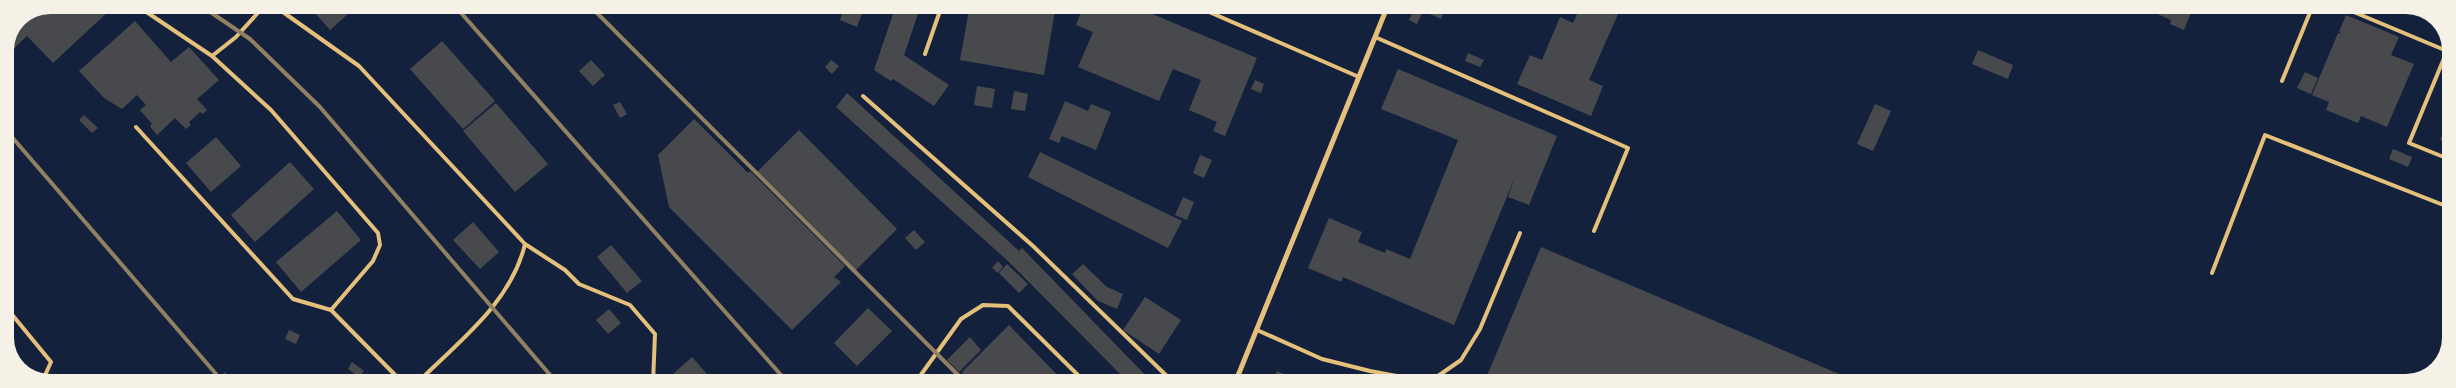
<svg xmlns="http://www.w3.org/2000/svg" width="2456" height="388" font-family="'Sofia Sans Condensed',sans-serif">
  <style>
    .building { fill: #48494c }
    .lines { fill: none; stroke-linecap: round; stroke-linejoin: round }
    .service { stroke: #e5c07b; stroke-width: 4 }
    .minor { stroke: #e5c07b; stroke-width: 5 }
    .rail { stroke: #918062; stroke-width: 4 }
  </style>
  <rect width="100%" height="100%" fill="#14213d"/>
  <path class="building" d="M50,5H106L110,10L53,63L27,36L5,57V50L11,37L19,28L18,26L32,12Z
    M166,5H182L177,12Z
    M308,5H358L330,30Z
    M845,5H865L857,27L840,20Z
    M896,5H921L904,55L949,85L934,106L893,79L891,81L874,70Z
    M970,5H1056L1044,75L960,60Z
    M1084,5H1131L1257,58L1225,136L1213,131L1217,122L1189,110L1201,80L1173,69L1159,101L1078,67L1093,32L1076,25Z
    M1416,5H1447L1441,19L1423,11L1417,24L1409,20Z
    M1581,5H1622L1589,80L1603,86L1591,116L1517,84L1530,55L1542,60L1560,17L1573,23Z
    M2137,5H2194L2184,30L2170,24L2171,20Z
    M2346,15L2399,37L2391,55L2414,64L2387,127L2361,116L2358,123L2326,110L2329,102L2312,95L2338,33L2343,34L2339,32Z
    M135,21L171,62L189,47L219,80L197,99L207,110L203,114L200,112L189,122L191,125L186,129L175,118L157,135L150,126L152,124L140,110L146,105L137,95L122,109L104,98L79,71Z
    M442,41L495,101L463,129L410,69Z
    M1978,50L2013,65L2008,79L1972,64Z
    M1468,53L1484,60L1480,67L1465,61Z
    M591,60L605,75L593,86L579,71Z
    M831,60L839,66L832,74L825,67Z
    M1398,69L1557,136L1529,205L1508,197L1515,177L1454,325L1343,277L1341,282L1308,268L1329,218L1362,232L1358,242L1385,253L1386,249L1410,259L1458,140L1381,109Z
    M2305,72L2318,78L2311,94L2297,88Z
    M1255,80L1264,84L1261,93L1251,89Z
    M977,86L995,89L992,108L974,105Z
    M1014,91L1028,94L1025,111L1011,109Z
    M847,93L1019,251L1022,248L1153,383H1129L1009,262L836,107Z
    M1065,101L1088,111L1091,104L1111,112L1096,150L1062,136L1059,143L1049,139Z
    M620,102L627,114L620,118L613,105Z
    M496,103L548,164L515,192L463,131Z
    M1875,104L1891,111L1873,151L1857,144Z
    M84,115L98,128L92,133L79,120Z
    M2451,115V144L2440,140Z
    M694,119L748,173L750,171L845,266L834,277L841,282L792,330L669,207L658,155Z
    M799,130L897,229L855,271L757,172Z
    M216,137L241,166L211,192L186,163Z
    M2393,149L2412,157L2408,167L2389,159Z
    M1040,152L1182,221L1168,248L1028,177Z
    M1200,155L1212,160L1204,178L1193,173Z
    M290,162L314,189L255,242L231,215Z
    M1183,197L1194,202L1187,220L1175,215Z
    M337,211L361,240L301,292L276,262Z
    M473,222L499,252L480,269L453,240Z
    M914,230L925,242L916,250L905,238Z
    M611,245L642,281L627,293L597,257Z
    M1541,247L1846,377L1844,383H1484Z
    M998,261L1003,267L998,273L992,268Z
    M1007,264L1028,284L1019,293L999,273Z
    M1083,264L1107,287L1123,294L1117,309L1098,301L1072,274Z
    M1145,297L1181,320L1159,354L1123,330Z
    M868,308L892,331L857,366L834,343Z
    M609,309L621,323L608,334L596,320Z
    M1009,325L1065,383H973L962,372Z
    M289,330L300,335L296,344L285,339Z
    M970,337L981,350L959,372L947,360Z
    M692,357L715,383H663Z
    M352,362L364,371L359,377L348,369Z
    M1277,371L1286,375L1283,383H1272Z
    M225,372L234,383H213Z"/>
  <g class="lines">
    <path class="service" d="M136,5L212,56L271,110L378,233L380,245L373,261L331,310
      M273,5L359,66L525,244C511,303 459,341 417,383
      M1193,5L1359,77
      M1377,5L1387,8
      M2337,5L2447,51L2409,143L2451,160
      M1375,37L1628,148L1594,231
      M925,54L942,5
      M212,56L236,37L265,5
      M2282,81L2313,5
      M863,96L1033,246L1174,383
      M136,127L293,299L331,310L403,383
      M525,244L565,270L579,284L630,305L655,334L653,383
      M2212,273L2265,135L2451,208
      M5,306L51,362L42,382
      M1257,330L1322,359L1370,371L1402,377L1438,376L1461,360L1480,329L1520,233
      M915,383L961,319L983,305L1008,306L1086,383"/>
    <path class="minor" d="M1235,383L1388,5"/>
    <path class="rail" d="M200,5L250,39L320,107L557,383
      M454,5L788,383
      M589,5L966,383
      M5,129L216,374"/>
  </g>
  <path d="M0 0H2456V388H0ZM50 14H2406A36 36 0 0 1 2442 50V338A36 36 0 0 1 2406 374H50A36 36 0 0 1 14 338V50A36 36 0 0 1 50 14Z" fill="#f6f1e7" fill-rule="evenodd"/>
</svg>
